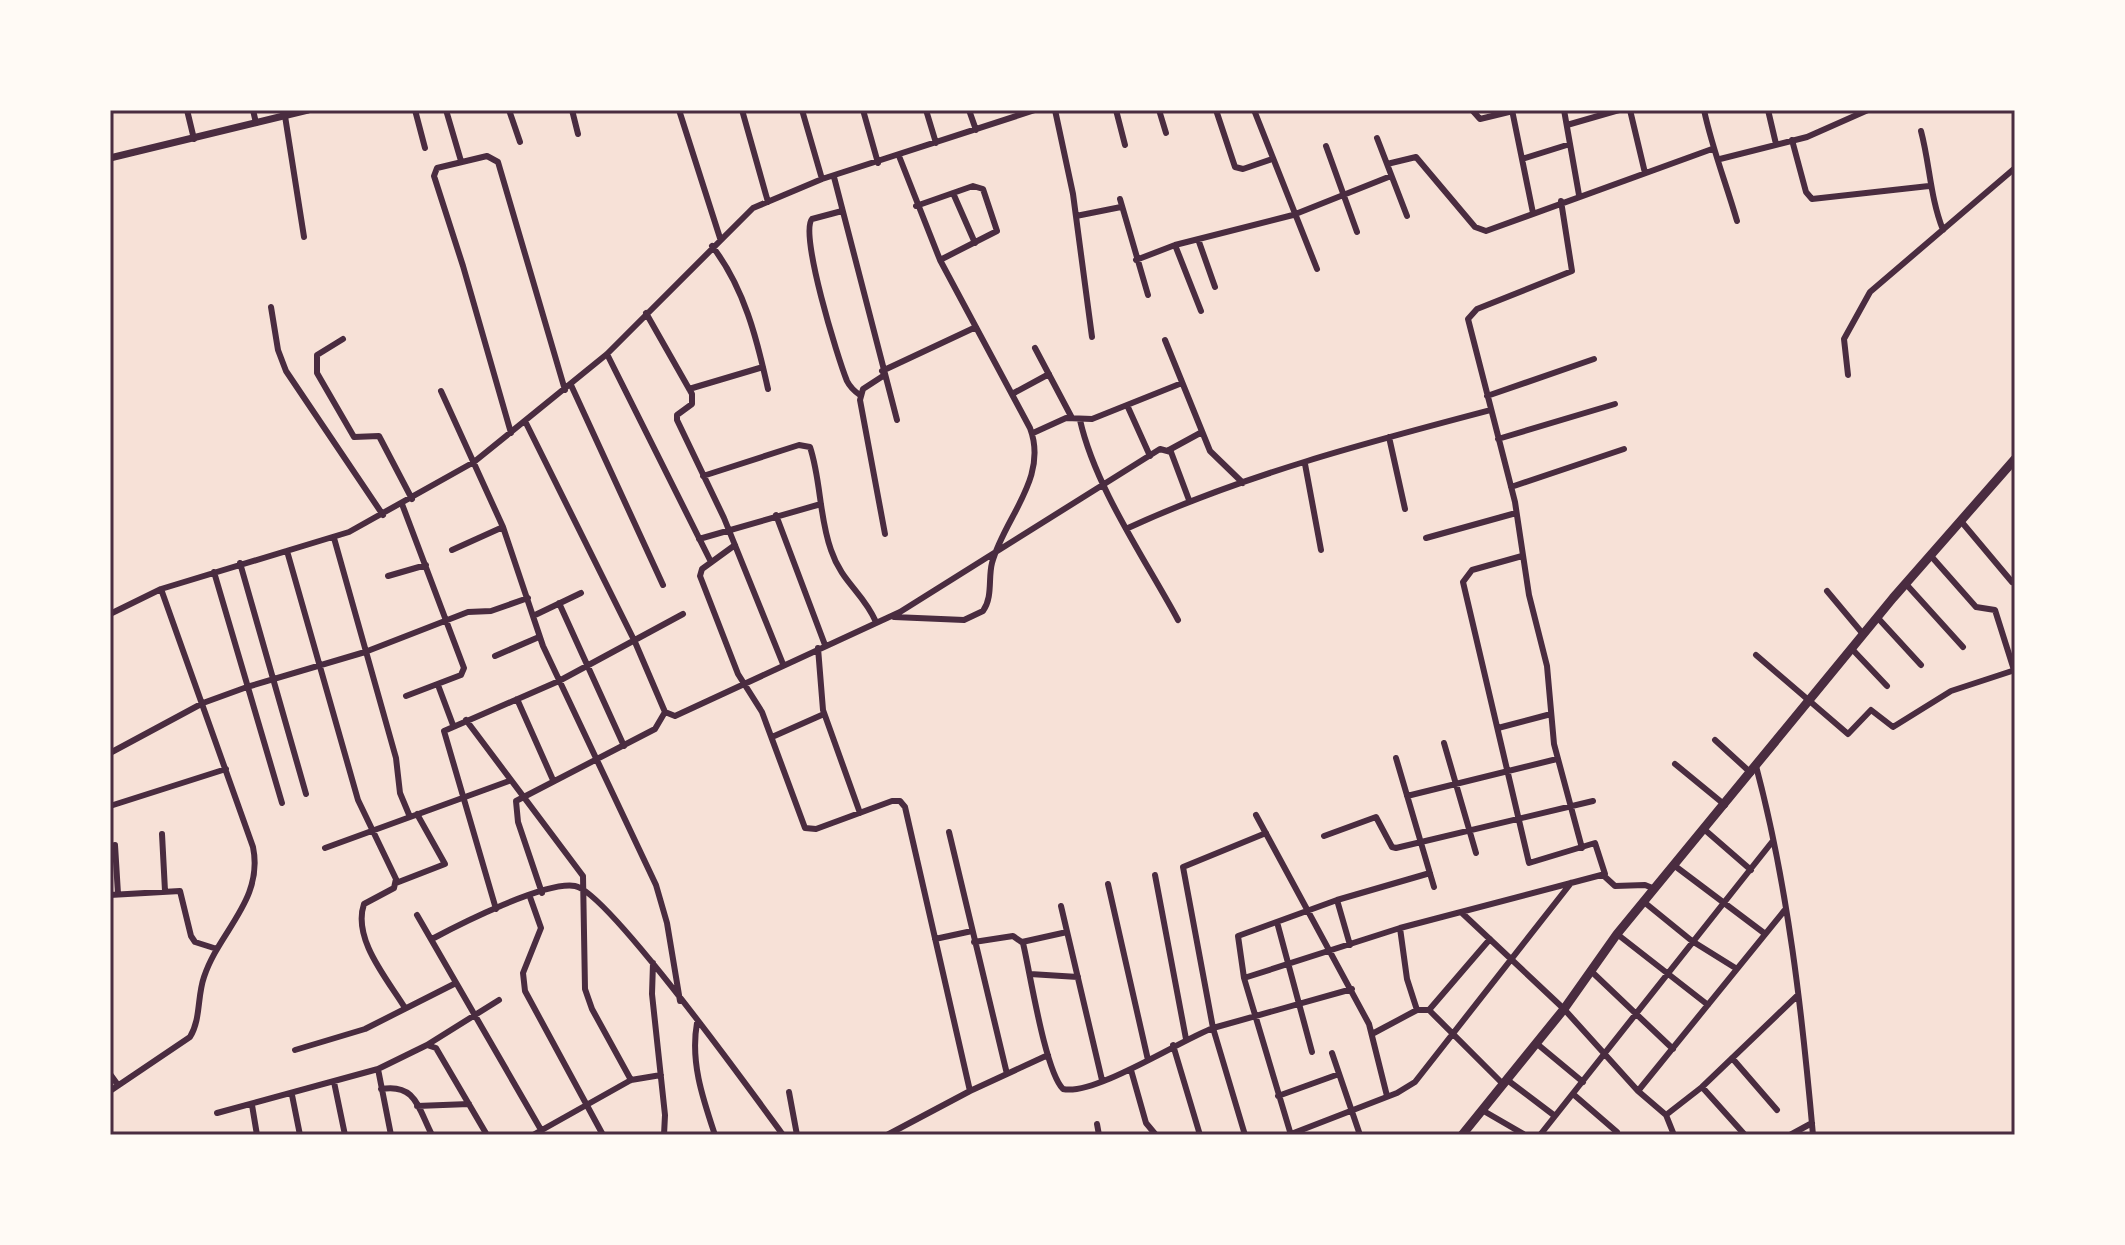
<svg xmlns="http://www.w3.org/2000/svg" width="2125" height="1245" font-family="Helvetica,sans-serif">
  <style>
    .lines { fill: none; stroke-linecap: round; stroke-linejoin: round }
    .minor { stroke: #4a2c40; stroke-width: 6 }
    .tertiary { stroke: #4a2c40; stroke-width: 7 }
    .primary { stroke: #4a2c40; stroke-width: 9 }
    .neatline { fill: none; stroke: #4a2c40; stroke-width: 3 }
  </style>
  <rect width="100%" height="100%" fill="#f7e1d7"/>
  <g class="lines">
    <path class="minor" d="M187,110L194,139
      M253,110L256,123
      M415,110L425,148
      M446,110L461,161
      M509,110L520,142
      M572,110L578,134
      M679,110L720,238
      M742,110L768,202
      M802,110L822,179
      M863,110L878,163
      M926,110L936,143
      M969,110L976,130
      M1055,110L1073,194L1092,337
      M1116,110L1125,145
      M1159,110L1166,133
      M1216,110L1235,167L1243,169L1272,159
      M1254,110L1317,269
      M1472,110L1480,119L1513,111
      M1512,110L1533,213
      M1564,110L1579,195
      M1630,110L1645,173
      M1704,110C1712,148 1726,183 1737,221
      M1768,110L1776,144
      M285,116L304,237
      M1567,125L1619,110
      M1921,131C1930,165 1930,197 1943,230
      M1377,138L1407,216
      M1792,140L1806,192L1812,199L1929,186
      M1326,146L1357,232
      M1522,159L1570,144
      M1720,159L1807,137L1868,110
      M1387,164L1416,157L1475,227L1486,231L1712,149
      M834,177L897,420
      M953,193L975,243
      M1120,199L1148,295
      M1561,201L1572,271L1477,309L1468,319L1515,502L1529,595L1547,666L1554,744L1582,848
      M916,206L973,186L983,189L997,231L940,260
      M842,211L812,219C799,233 838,359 847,381C850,387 854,391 860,395
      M1076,216L1121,207
      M1198,239L1215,287
      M1175,245L1201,311
      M712,246C744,287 757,339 768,389
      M1136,260L1175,245L1293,215L1391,176
      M271,307L278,350L286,371L383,515
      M646,313L692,394V404L677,415V420L724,518L783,664
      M343,339L317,355V373L354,437L379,436L412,499
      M1165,340L1210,451L1243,483
      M1035,348L1072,418
      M607,354L711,562
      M882,371L976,327
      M1848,375L1844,339L1870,292L2015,168
      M883,376L863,389L860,400L885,534
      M571,385L663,585
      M689,389L763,367
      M441,391L503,527L543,646L656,885L667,923L680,1001
      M1012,394L1049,374
      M1487,396L1594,359
      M1127,405L1150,456
      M1080,420C1095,487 1145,559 1178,620
      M525,421L635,642L665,712L655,729L516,801L518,822L542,893
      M511,433L463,266L434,176L437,168L487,156L498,162L565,390
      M1033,433L1066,418L1092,419L1182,383
      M1389,437L1405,509
      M1498,439L1615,404
      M1169,450L1202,432
      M1305,464L1321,550
      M703,476L799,445L810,447C821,480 819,517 831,550C842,583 863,592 876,622
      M1511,487L1624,449
      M402,504L464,668L461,675L406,696
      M776,515L825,645
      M1960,520L2012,582
      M1128,528C1243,475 1369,442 1491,410
      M334,538L396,758L400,793L410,817
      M1426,538L1516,513
      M699,539L821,504
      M735,545L702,569L700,576L738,674L762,712L805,828L816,829L892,801H900L905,807L970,1091
      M452,550L503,527
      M287,551L358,800L396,879L394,888L364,904C352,939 388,980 405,1008
      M1931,556L1976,607L1995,610L2014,670
      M240,563L306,794
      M214,572L282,803
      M388,576L426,565
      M1906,584L1963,647
      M1827,591L1863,634
      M559,603L624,746
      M110,614L161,589L349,532L474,462L607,354L753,208L822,179L1035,110
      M533,616L581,593
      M894,617L964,620L983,611C993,597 988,578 992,563C1004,518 1049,478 1030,428L940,260L899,156
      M1877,617L1921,665
      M818,648L823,710L860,813
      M1852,649L1887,686
      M1756,655L1848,734L1871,710L1893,727L1951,691L2015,670
      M495,656L539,637
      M438,685L453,725
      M517,699L553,780
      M665,712L675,716L900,612L1160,449L1171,452L1189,500
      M466,720L583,876L585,989L592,1009L631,1080
      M1498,728L1551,714
      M772,737L824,714
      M1715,740L1751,773
      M1444,743L1476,853
      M110,753L203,703L247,687L365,652L468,612L491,611L528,598
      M1396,758L1434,887
      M1675,764L1725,805
      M1756,766C1788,886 1802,1012 1813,1135
      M1407,796L1557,759
      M110,806L226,769
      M1256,815L1369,1024L1387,1096
      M1705,830L1751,870
      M949,832L1007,1074
      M1266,833L1183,867L1213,1028L1352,989
      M162,834L165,891
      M1324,836L1376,817L1392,847L1396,848L1593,801
      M115,845L118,894
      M325,848L509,781
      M1675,866L1764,933
      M1155,875L1186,1039
      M1603,875L1615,886L1645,885L1655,889
      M396,883L445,864L417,814
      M1108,884L1148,1060
      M110,895L180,891L191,936L195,942L217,949
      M530,897L541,928L523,973L525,991L603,1135
      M1337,900L1350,945
      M1644,902L1692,941L1737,969
      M1061,906L1102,1080
      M496,909L444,731L559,681L683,614
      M1462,913L1564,1009L1638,1091L1666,1115L1674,1135
      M417,915L544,1135
      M1277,922L1312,1052
      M1400,928L1407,979L1417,1010
      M1617,934L1708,1005
      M432,939C460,924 545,881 575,886C607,891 756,1098 783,1135
      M935,939L972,931
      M974,942L1013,936L1023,943C1030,972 1045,1071 1063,1089C1094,1096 1179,1041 1213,1028L1245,1135
      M1022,942L1067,932
      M653,963L652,994L665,1115L664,1135
      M1591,971L1673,1049
      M1030,974L1078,977
      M1244,978L1400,928L1605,874L1595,843L1529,863L1463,582L1472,570L1522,556
      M1429,1010L1490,939
      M697,1023C690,1062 703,1099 715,1135
      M1372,1034L1417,1010H1429L1502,1083
      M1536,1043L1583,1082
      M427,1045L499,1000
      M1173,1045L1200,1135
      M295,1050L365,1029L456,983
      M1332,1053L1360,1135
      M1732,1058L1777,1110
      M378,1069L391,1135
      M1131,1070L1146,1123L1156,1135
      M110,1074L118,1085
      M1506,1079L1555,1116
      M334,1082L345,1135
      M1702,1087L1745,1135
      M381,1089C416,1083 418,1108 432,1135
      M110,1091L190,1037C201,1019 197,997 204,977C219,931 264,900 253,847L161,589
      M1638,1091L1784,911
      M789,1092L797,1135
      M1573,1094L1617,1132
      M292,1095L300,1135
      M1278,1096L1339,1074
      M252,1105L257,1135
      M417,1106L469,1104
      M1482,1110L1525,1135
      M217,1113L378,1069L427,1045L436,1048L487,1135
      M1666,1115L1702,1087L1798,995
      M1097,1124L1099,1135
      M1291,1134L1397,1093L1415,1082L1571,883
      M533,1135L631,1080L661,1075
      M887,1135L970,1091L1048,1055
      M1291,1135L1244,978L1238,936L1337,900L1430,873
      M1540,1135L1772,842
      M1790,1135L1812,1123"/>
    <path class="tertiary" d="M110,158L308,110"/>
    <path class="primary" d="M1462,1135L1564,1009L1617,934L1893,598L2015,459"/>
  </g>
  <rect width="2125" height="1245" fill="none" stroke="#fffaf5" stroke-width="224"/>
  <rect x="112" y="112" width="1901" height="1021" class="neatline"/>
</svg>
